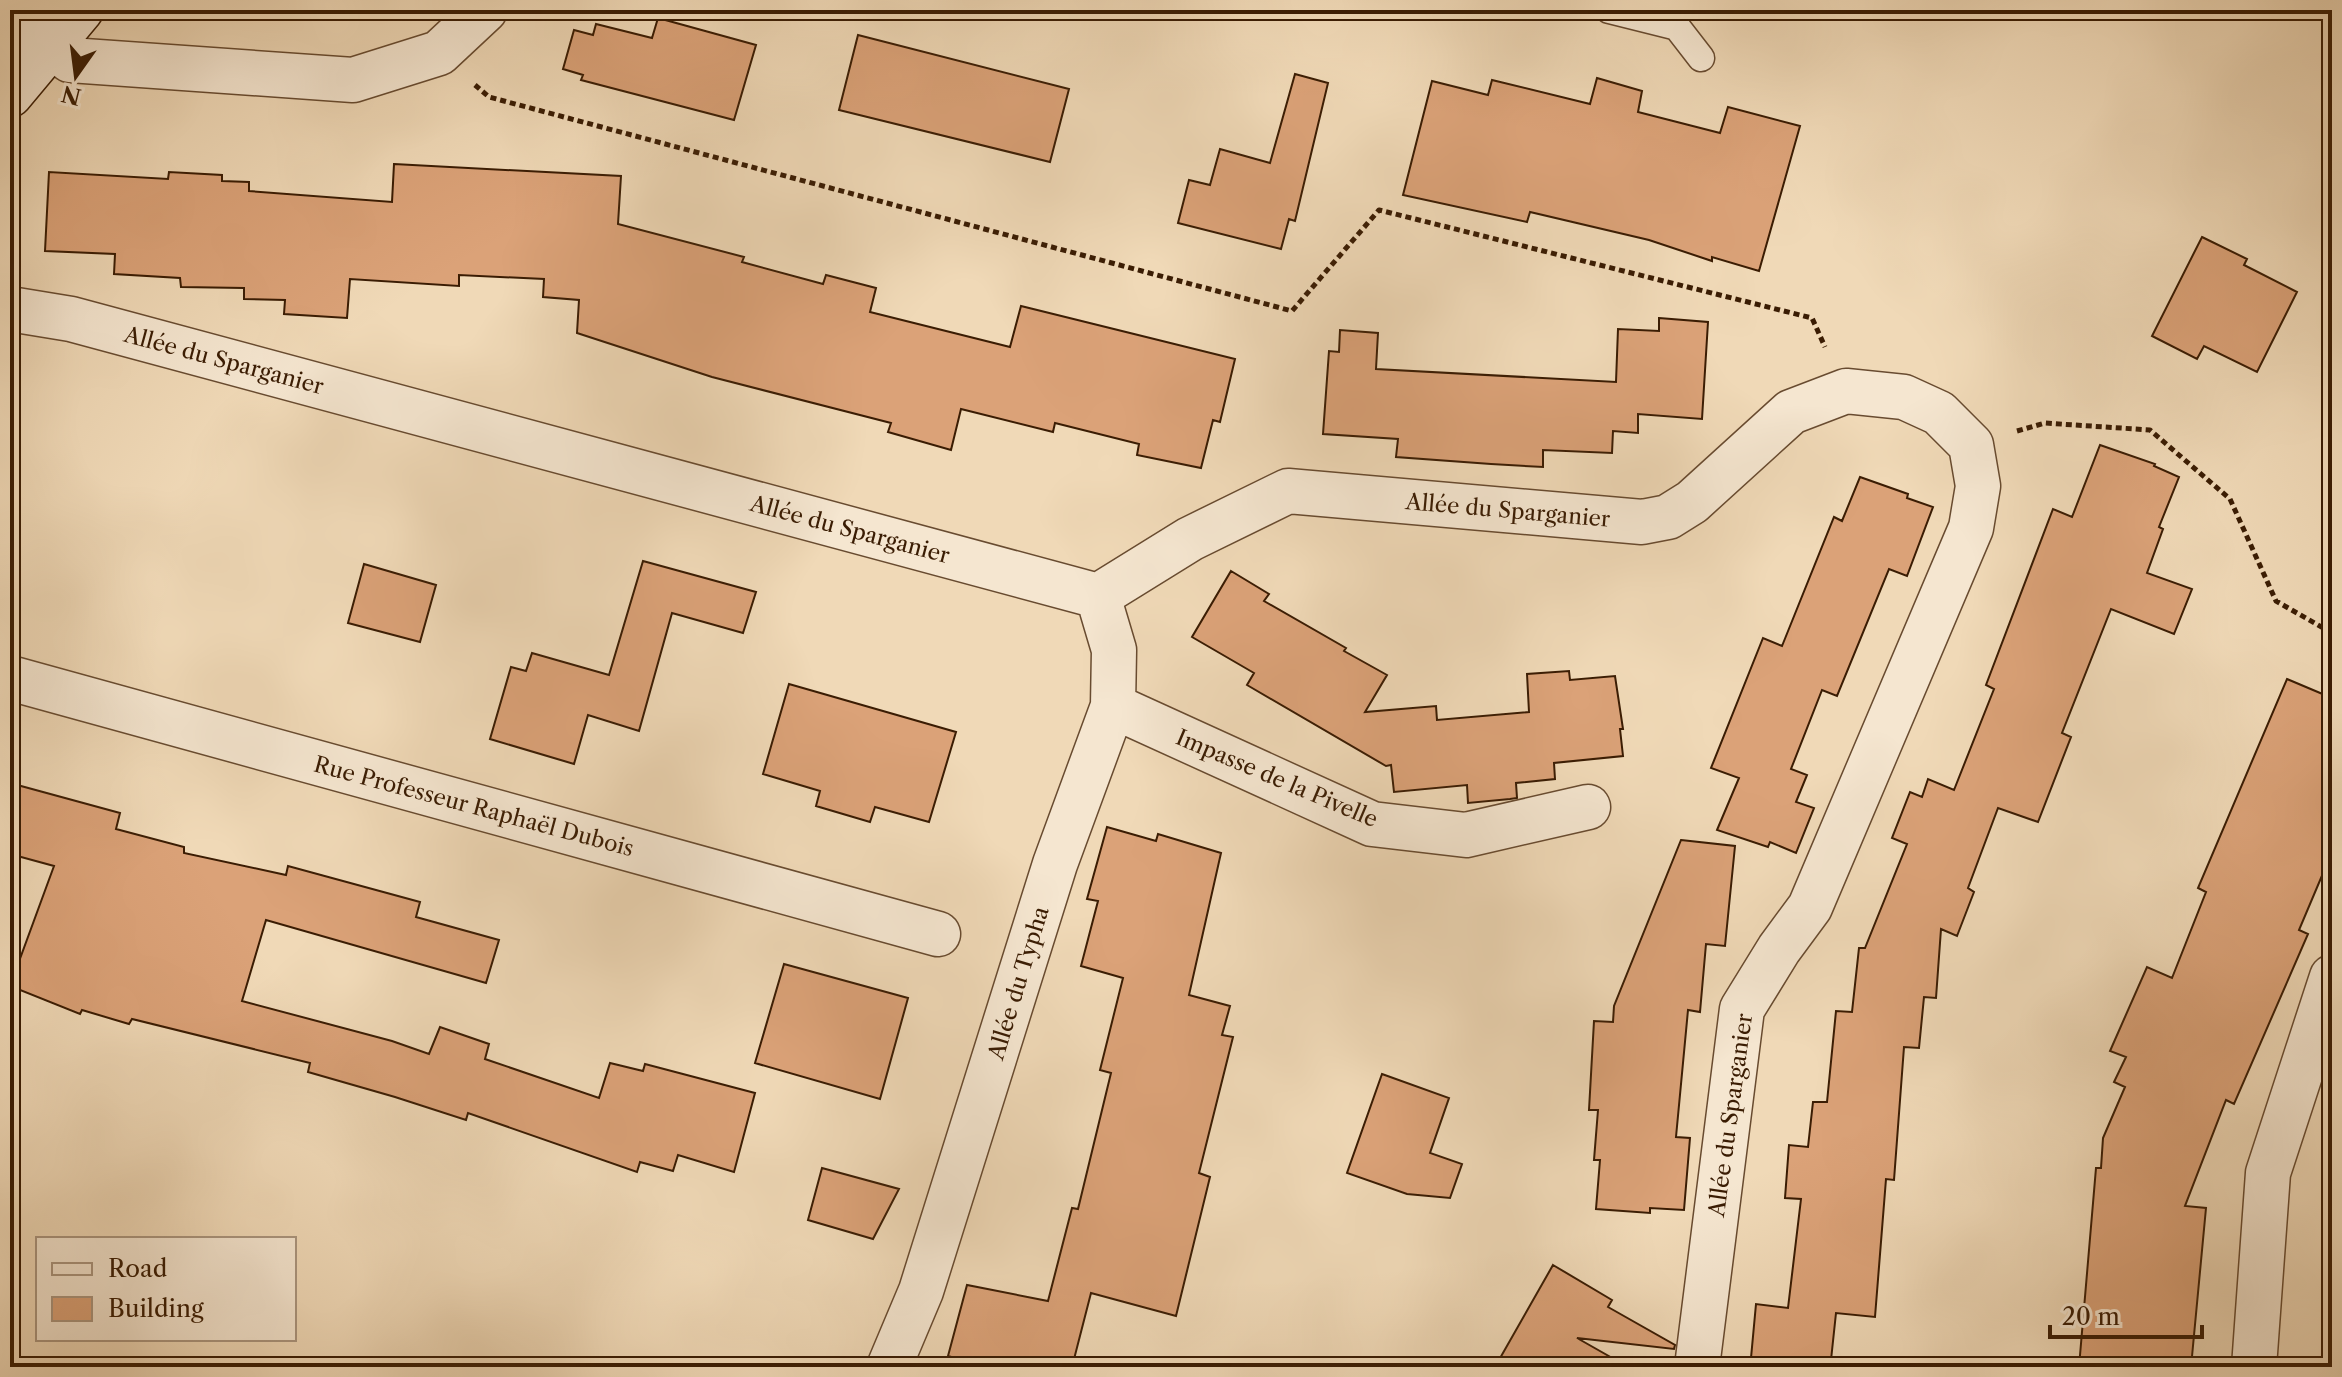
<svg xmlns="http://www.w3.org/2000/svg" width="2342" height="1377" font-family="'Libre Caslon Text',serif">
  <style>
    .building { fill: #dba278; stroke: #3a1c03; stroke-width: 2 }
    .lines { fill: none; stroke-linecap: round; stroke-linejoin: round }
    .lane-casing { stroke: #684b30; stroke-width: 29 }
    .street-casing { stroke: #684b30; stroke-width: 47 }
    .secondary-casing { stroke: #3a1c03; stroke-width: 47 }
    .path { stroke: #3a1c03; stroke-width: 5; stroke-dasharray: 6 4; stroke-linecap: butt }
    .lane { stroke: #f5e6d0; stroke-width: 26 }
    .street { stroke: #f5e6d0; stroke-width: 44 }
    .secondary { stroke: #f5e6d0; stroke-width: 44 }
    .labels { text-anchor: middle; stroke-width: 6; stroke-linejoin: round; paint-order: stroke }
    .street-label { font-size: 22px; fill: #3a1c03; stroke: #f5e6d0 }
  </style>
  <rect width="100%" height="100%" fill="#f0d9b7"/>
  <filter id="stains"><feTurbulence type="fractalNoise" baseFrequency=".0025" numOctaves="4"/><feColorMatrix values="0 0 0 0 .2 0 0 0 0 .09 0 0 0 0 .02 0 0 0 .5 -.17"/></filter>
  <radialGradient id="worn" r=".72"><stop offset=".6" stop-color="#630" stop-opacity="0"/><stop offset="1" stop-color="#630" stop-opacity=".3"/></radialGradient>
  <path class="building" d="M658,18L756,45L734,120L581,80L583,75L563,69L574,30L593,35L596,24L652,38Z
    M858,35L1069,89L1050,162L839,110Z
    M1295,74L1328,83L1295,221L1289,219L1281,249L1178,223L1189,180L1210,185L1220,149L1270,163Z
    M1597,78L1642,91L1638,112L1720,133L1728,107L1800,126L1759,271L1712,257V261L1649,240L1530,212L1527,222L1403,195L1432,81L1488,95L1492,80L1590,104Z
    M394,164L621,176L618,224L744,257L742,262L823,284L826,275L876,288L870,312L1010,347L1021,306L1235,359L1220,422L1213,420L1201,468L1137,455L1139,444L1055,423L1053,432L961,409L951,450L888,432L891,423L712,377L577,333L579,300L543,297L544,279L459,275V286L350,279L347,318L284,314L285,300L244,299V288L181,287L180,278L114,274L115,254L45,251L49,172L168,179L169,172L222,175V181L249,182V191L392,202Z
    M2202,237L2247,259L2244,265L2297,292L2257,372L2204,346L2197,359L2152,336Z
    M1659,318L1708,322L1702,419L1638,414V433L1613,431L1612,453L1543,450V467L1491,464L1396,457L1398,439L1323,434L1329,351L1339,352L1340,330L1378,333L1376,369L1616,382L1618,329L1659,331Z
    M2100,445L2155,464L2154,466L2179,477L2159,527L2163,529L2147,573L2192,589L2174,634L2111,609L2062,733L2071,737L2038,822L1998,808L1968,888L1974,892L1957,936L1941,929L1936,998L1924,997L1919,1048L1904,1047L1894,1180L1886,1179L1875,1317L1836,1313L1831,1360L1806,1357L1804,1365L1751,1358L1756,1304L1788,1308L1801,1199L1785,1198L1789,1145L1808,1147L1813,1102H1827L1836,1011L1852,1012L1859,948H1865L1907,844L1892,838L1910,792L1922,797L1928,779L1954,790L1994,689L1986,685L2053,509L2072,517Z
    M1860,477L1908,494L1907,498L1933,507L1907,576L1889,569L1837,696L1822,690L1791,769L1807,775L1796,802L1814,808L1796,853L1770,842L1768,847L1717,830L1739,778L1711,768L1763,638L1782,646L1834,517L1842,521Z
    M643,561L756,592L743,633L672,613L639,731L588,715L574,764L490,739L511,667L526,671L532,653L609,675Z
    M364,564L436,585L420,642L348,623Z
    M1231,571L1269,594L1264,601L1346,648L1344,651L1387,675L1365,712L1436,706L1437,720L1529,712L1527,674L1569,671L1570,680L1615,676L1623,729H1620L1623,756L1554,763L1555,779L1516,783L1517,798L1510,799L1468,803L1467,785L1394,792L1391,765L1386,766L1247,685L1254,673L1192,637Z
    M2287,679L2332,698V852L2299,930L2308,934L2234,1104L2226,1100L2185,1206L2206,1208L2191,1367H2079L2096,1168H2101L2103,1138L2125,1087L2114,1082L2126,1057L2110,1051L2147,967L2172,978L2206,892L2198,888Z
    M789,684L956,732L929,822L875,807L870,822L816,806L820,791L763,774Z
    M10,783L120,813L116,829L184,847V853L286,875L288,866L420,902L416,917L499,940L486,983L266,920L242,1001L392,1041L429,1054L440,1027L489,1044L485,1059L599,1098L610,1063L643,1071L645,1064L755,1093L734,1172L678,1155L673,1171L640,1162L637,1172L468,1113L466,1120L395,1097L308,1072L310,1063L132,1019L129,1024L82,1010L80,1014L10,986L54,866L10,854Z
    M1107,827L1156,841L1158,834L1221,853L1189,995L1230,1006L1222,1035L1233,1037L1199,1173L1210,1177L1176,1316L1091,1293L1072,1367H956L958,1359L948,1356L967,1285L1048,1301L1072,1208L1078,1209L1111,1073L1100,1070L1123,978L1081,966L1098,901L1087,899Z
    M1681,840L1735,846L1725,946L1706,944L1700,1012L1688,1010L1676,1137L1690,1138L1684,1210L1650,1208V1213L1596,1209L1600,1160H1594L1598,1110H1589L1594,1021L1613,1022L1614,1006Z
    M784,964L908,998L880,1099L755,1063Z
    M1382,1074L1449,1098L1430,1153L1462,1164L1450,1198L1407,1194L1347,1173Z
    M822,1168L899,1189L873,1239L808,1220Z
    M1553,1265L1612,1300L1608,1307L1675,1345L1674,1349L1577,1338L1628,1367H1495Z"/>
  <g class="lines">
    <defs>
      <path id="lane" d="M1609,10L1677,27L1701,58"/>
      <path id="street" d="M13,18L70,60L353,80L439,53L485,10
        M10,309L71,319L1098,596L1190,539L1288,491L1642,522L1668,517L1692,502L1791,412L1846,391L1904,397L1939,413L1971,445L1978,486L1971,528L1810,907L1779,949L1742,1009L1697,1367
        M10,678L938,934
        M1113,706L1372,824L1466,835L1588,807
        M889,1367L921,1291L1055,864L1113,706L1114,650L1098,596
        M2254,1367L2268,1173L2332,977"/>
      <path id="secondary" d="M10,21L19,10
        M10,95L81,10"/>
    </defs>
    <use href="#lane" class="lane-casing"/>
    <use href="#street" class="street-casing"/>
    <use href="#secondary" class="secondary-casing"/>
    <path class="path" d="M475,85L489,97L1292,311L1379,210L1812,318L1825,347
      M2017,431L2045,423L2150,430L2230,499L2276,601L2332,633"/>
    <use href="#lane" class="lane"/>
    <use href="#street" class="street"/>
    <use href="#secondary" class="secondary"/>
  </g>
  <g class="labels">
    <g class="street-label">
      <text transform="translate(224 360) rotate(15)" y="8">Allée du Sparganier</text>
      <text transform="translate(1508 510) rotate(5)" y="8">Allée du Sparganier</text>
      <text transform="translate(850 529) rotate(15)" y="8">Allée du Sparganier</text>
      <text transform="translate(1277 778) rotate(23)" y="8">Impasse de la Pivelle</text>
      <text transform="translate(474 806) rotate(15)" y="8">Rue Professeur Raphaël Dubois</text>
      <text transform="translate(1018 983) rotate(-73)" y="8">Allée du Typha</text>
      <text transform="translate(1730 1115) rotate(-82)" y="8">Allée du Sparganier</text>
    </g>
  </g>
  <rect width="2342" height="1377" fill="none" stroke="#f0d9b7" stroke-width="40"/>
  <rect x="12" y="12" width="2318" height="1353" fill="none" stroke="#3a1c03" stroke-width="4"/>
  <rect x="20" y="20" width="2302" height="1337" fill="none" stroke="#3a1c03" stroke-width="2"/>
  <rect x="36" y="1237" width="260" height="104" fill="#f5e6d0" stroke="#aa957e" stroke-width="2"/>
  <rect x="52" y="1263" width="40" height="12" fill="#f5e6d0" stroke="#aa957e" stroke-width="2"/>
  <text x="108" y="1277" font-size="24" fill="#3a1c03">Road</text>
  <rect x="52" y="1297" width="40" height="24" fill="#dba278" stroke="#aa957e" stroke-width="2"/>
  <text x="108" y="1317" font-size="24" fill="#3a1c03">Building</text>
  <g transform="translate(76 76) rotate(194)" stroke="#f5e6d0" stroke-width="6" paint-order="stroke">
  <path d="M0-6L14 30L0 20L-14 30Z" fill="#3a1c03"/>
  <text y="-12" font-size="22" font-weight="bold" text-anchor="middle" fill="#3a1c03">N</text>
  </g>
  <path d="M2050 1325v12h152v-12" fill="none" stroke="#3a1c03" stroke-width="4"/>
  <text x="2062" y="1325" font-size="24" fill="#3a1c03" stroke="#f5e6d0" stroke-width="6" paint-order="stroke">20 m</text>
  <rect width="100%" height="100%" filter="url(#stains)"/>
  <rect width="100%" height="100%" fill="url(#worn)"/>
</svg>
